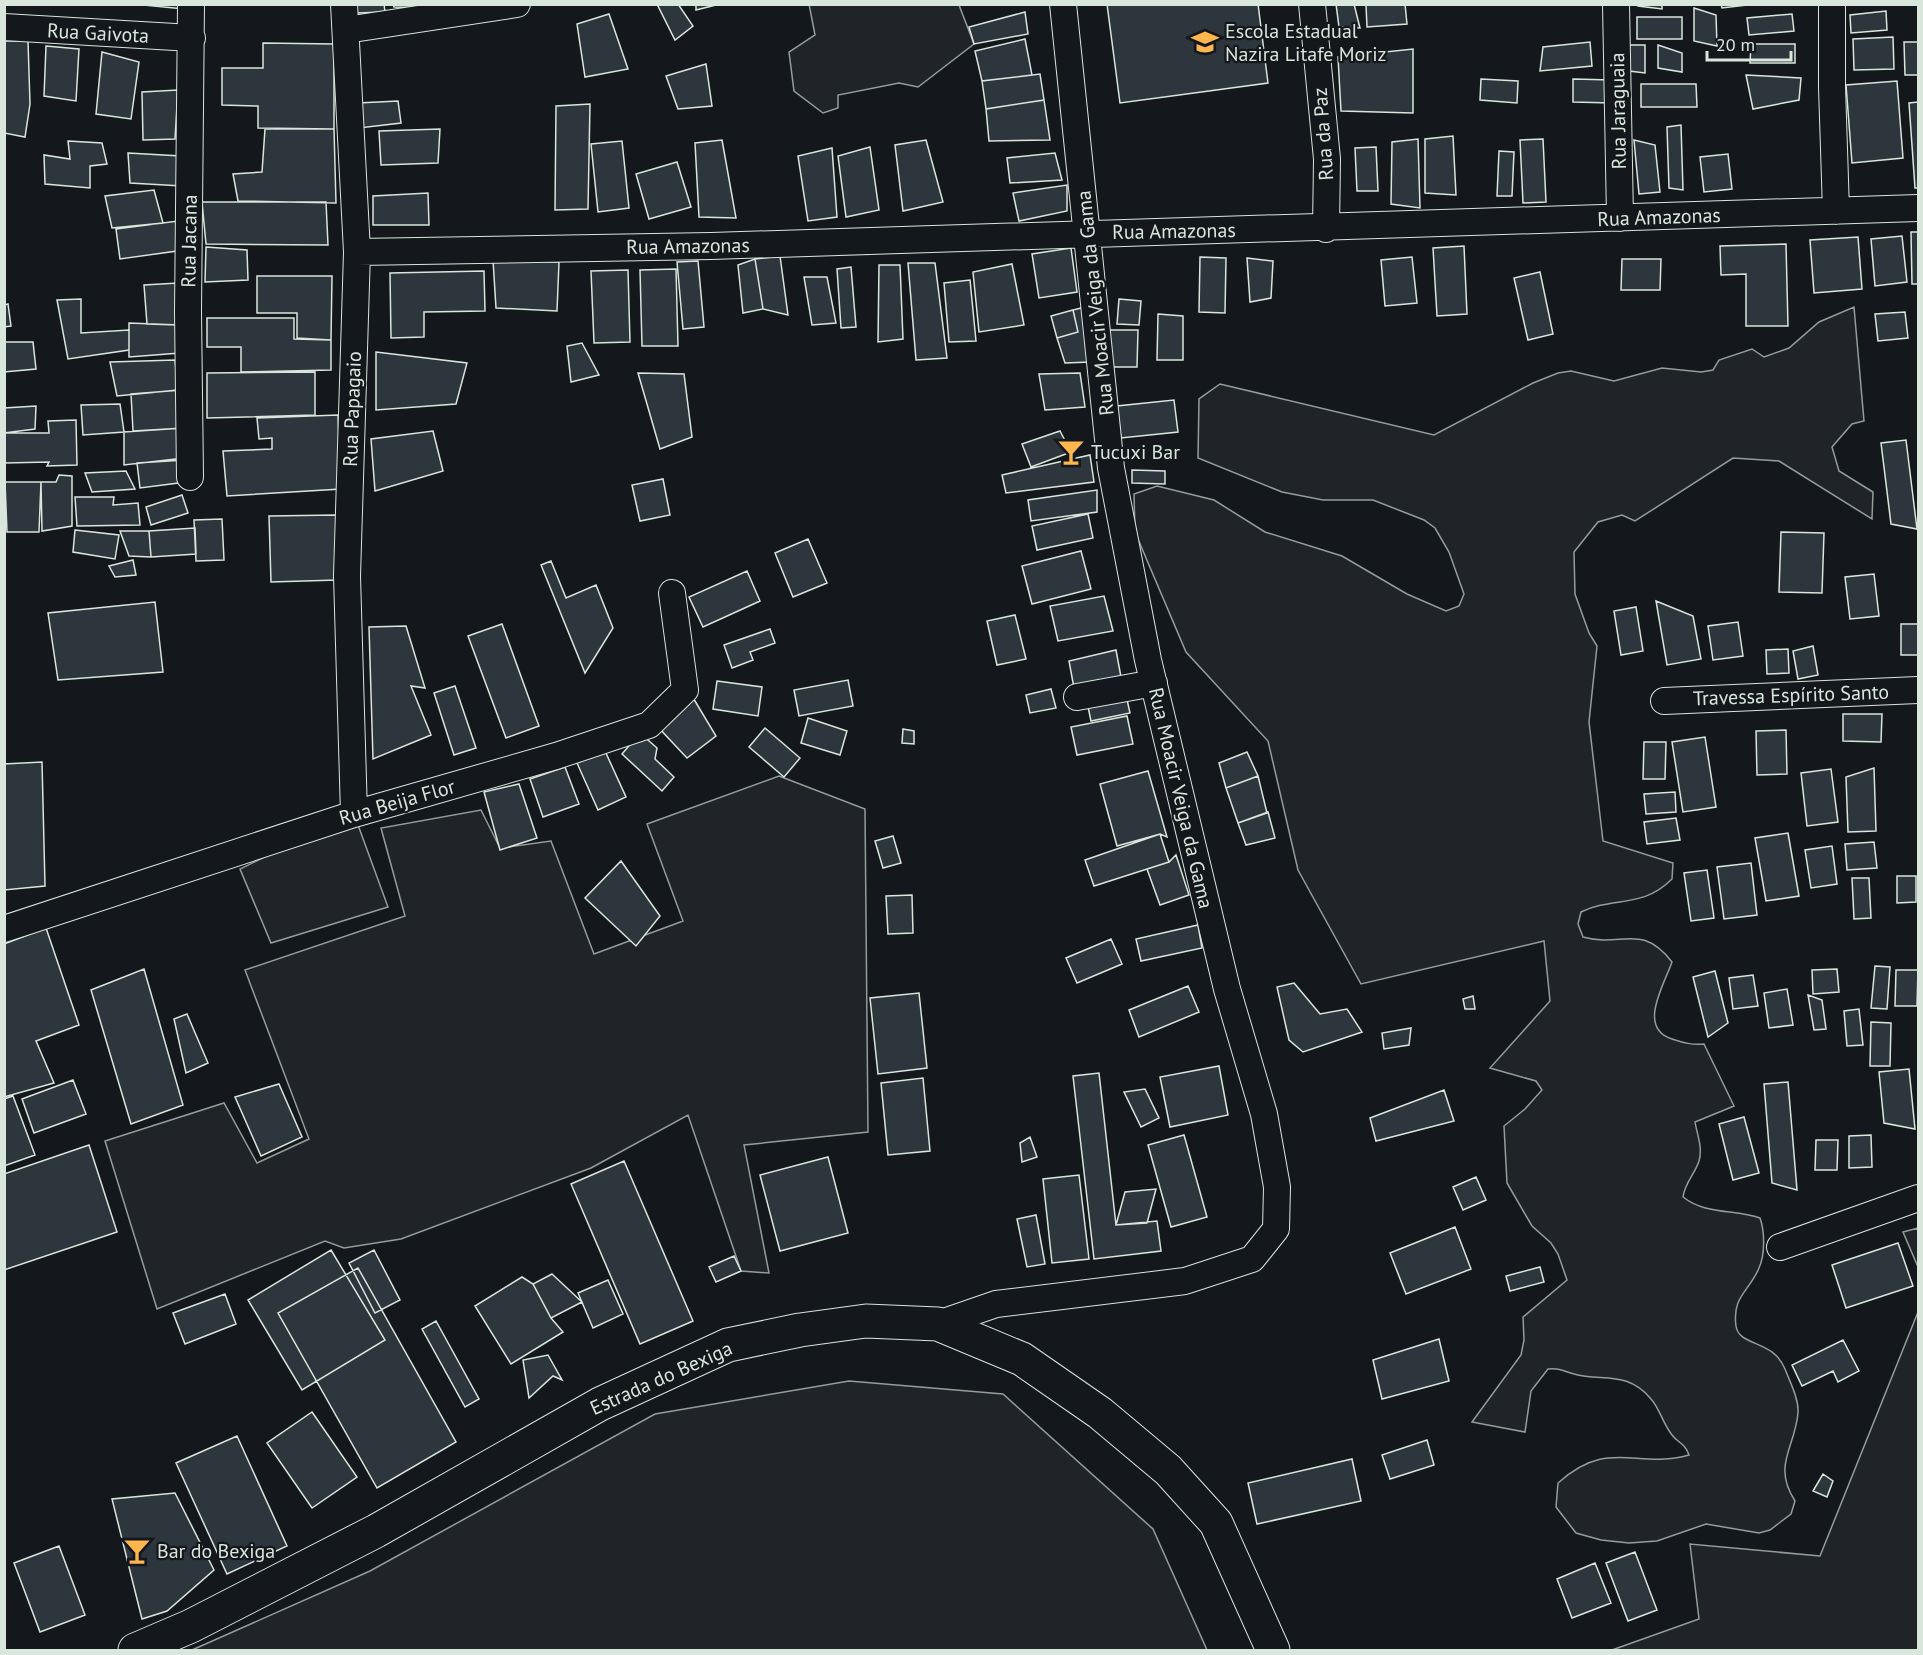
<svg xmlns="http://www.w3.org/2000/svg" width="1923" height="1655" font-family="'PT Sans',sans-serif">
  <style>
    .green { fill: #202428; stroke: #939e99; stroke-width: 1.5 }
    .building { fill: #2c363c; stroke: #d8e6dc; stroke-width: 1.5 }
    .lines { fill: none; stroke-linecap: round; stroke-linejoin: round }
    .street-casing { stroke: #d8e6dc; stroke-width: 28 }
    .secondary-casing { stroke: #d8e6dc; stroke-width: 35 }
    .street { stroke: #14181c; stroke-width: 26 }
    .secondary { stroke: #14181c; stroke-width: 33 }
    .labels { text-anchor: middle; stroke-width: 4.5; stroke-linejoin: round; paint-order: stroke }
    .poi-label { font-size: 20px; fill: #d8e6dc; stroke: #14181c; text-anchor: start }
    .street-label { font-size: 20px; fill: #d8e6dc; stroke: #14181c }
  </style>
  <rect width="100%" height="100%" fill="#14181c"/>
  <path class="green" d="M809,4L959,5L974,44L918,87L899,83L838,95V108L823,113L794,91L789,52L815,35Z
    M1854,307L1864,421L1852,424L1832,447L1839,471L1873,492L1872,519L1779,461L1733,458L1635,521L1622,515L1598,522L1574,552L1575,594L1589,633L1597,646L1589,722L1603,841L1673,863L1672,879C1642,909 1614,896 1581,912L1578,924L1583,937C1622,948 1641,922 1672,962C1664,985 1637,1028 1672,1039C1684,1043 1692,1045 1704,1044L1734,1106L1695,1122C1697,1134 1703,1148 1699,1161C1695,1174 1685,1182 1683,1197C1706,1215 1734,1209 1760,1218C1765,1232 1765,1255 1759,1268C1749,1292 1732,1296 1736,1326C1739,1347 1773,1339 1785,1369C1790,1382 1799,1399 1798,1413C1795,1448 1772,1465 1795,1501L1791,1514L1770,1530L1759,1533L1706,1524L1657,1541L1629,1543L1601,1540L1576,1533L1556,1507L1558,1483C1609,1437 1636,1470 1689,1455C1684,1442 1679,1444 1672,1435C1663,1424 1660,1409 1651,1399C1627,1370 1602,1382 1574,1374C1562,1371 1562,1368 1548,1369L1531,1391L1525,1432L1472,1422L1521,1355L1524,1340L1523,1317L1567,1280L1558,1254L1551,1243L1532,1226L1507,1183L1504,1126L1525,1109L1542,1090L1536,1081L1490,1068L1550,1001L1544,941L1361,984L1298,870L1268,741L1186,652L1135,532L1134,494L1157,486L1214,500L1265,532L1342,556L1407,594L1446,611L1459,606L1464,594L1449,552L1435,528L1424,520L1373,500H1323L1282,492L1198,458L1199,399L1220,384L1434,435L1533,383L1558,373L1571,371L1614,381L1662,368L1701,372L1713,370L1719,360L1752,349L1764,357L1789,348L1819,322Z
    M779,776L865,809L868,1132L744,1145L769,1273L741,1271L688,1115L591,1168L401,1239L344,1248L325,1241L157,1309L105,1141L224,1103L257,1163L309,1139L245,970L405,916L381,828L481,810L500,848L551,841L594,954L683,921L647,824Z
    M354,814L388,907L271,943L240,869Z
    M1918,1228V1267L1903,1232Z
    M1918,1312V1650H1612L1699,1619L1690,1544L1820,1556Z
    M849,1381L1003,1394L1153,1529L1207,1650H192L370,1571L655,1414Z"/>
  <path class="building" d="M133,4H184V9Z
    M355,4H384L385,12L356,13Z
    M393,4H439V8L394,7Z
    M657,4H678L693,26L675,40Z
    M696,4H720L696,10Z
    M1107,4H1258L1268,83L1120,103Z
    M1336,4H1354L1360,28L1339,27Z
    M1405,4L1407,24L1367,27L1366,5Z
    M1638,4H1662V9L1638,6Z
    M1721,4H1756L1722,8Z
    M1694,8L1716,15L1717,46L1694,41Z
    M1886,11L1887,30L1851,33L1850,15Z
    M1025,12L1028,34L974,44L969,27Z
    M609,14L628,69L585,77L577,24Z
    M1792,14L1794,31L1749,35L1747,18Z
    M1637,17H1682V39H1637Z
    M1893,37L1894,69L1854,70L1853,39Z
    M1025,39L1032,75L982,81L975,51Z
    M4,41H28L30,104L25,137L4,133Z
    M1590,42L1592,66L1540,71L1543,47Z
    M1904,42H1918V75H1905Z
    M263,43L334,44V129L258,128V106L222,105V68H263Z
    M1751,44H1795V63H1750Z
    M1625,45H1645V73L1629,71Z
    M1658,45L1682,53V72L1658,68Z
    M46,46L79,49L76,101L44,96Z
    M1413,49V113L1341,111L1338,57Z
    M102,52L139,62L131,119L96,114Z
    M706,64L712,106L678,109L666,76Z
    M1040,74L1044,100L986,109L982,81Z
    M1746,75L1801,78L1799,100L1753,109Z
    M1481,79L1518,81L1517,103L1480,100Z
    M1573,79L1612,80V103L1573,102Z
    M1897,81L1903,158L1852,163L1846,85Z
    M1641,84H1696L1697,107H1641Z
    M178,90L175,139L143,140L142,92Z
    M1044,100L1050,140L989,141L986,109Z
    M398,101L401,123L359,128L358,103Z
    M1918,102V188H1915L1909,103Z
    M590,104L588,209L555,210L556,106Z
    M1681,125L1683,190L1669,188L1667,127Z
    M265,129H334L336,203L238,201L233,174L262,172Z
    M440,129L438,163L381,165L379,131Z
    M1453,136L1456,195L1425,193V139Z
    M1418,139L1420,208L1391,204L1392,142Z
    M1543,139L1546,202L1523,203L1520,140Z
    M722,140L736,218L699,217L695,143Z
    M926,140L943,202L903,211L895,145Z
    M1634,140L1655,145L1660,192L1639,194Z
    M68,141L102,143L107,164L90,166V188L45,184L44,155L70,159Z
    M622,141L629,208L598,212L591,144Z
    M870,147L879,210L846,217L838,156Z
    M1376,147L1378,191H1357L1355,148Z
    M832,148L837,217L808,221L798,156Z
    M1499,151L1514,152L1512,196H1497Z
    M128,153L181,156L182,186L130,183Z
    M1055,153L1062,180L1010,183L1007,158Z
    M1728,154L1732,189L1704,192L1700,157Z
    M677,162L691,207L649,219L636,174Z
    M1067,185V211L1019,221L1013,193Z
    M154,190L163,223L112,228L105,196Z
    M428,193L429,225H373V196Z
    M202,202H326L328,245L206,244Z
    M178,221L184,250L120,259L116,229Z
    M1911,232H1918V284H1912Z
    M1902,236L1907,282L1875,286L1871,239Z
    M1858,237L1862,289L1814,293L1810,240Z
    M1786,244L1788,326H1746V274L1721,275L1720,246Z
    M1464,246L1467,314L1437,316L1433,248Z
    M206,247L247,250L248,280L205,282Z
    M1071,248L1077,292L1039,298L1032,254Z
    M780,256L788,315L763,309L755,259Z
    M1200,257L1226,258L1225,313L1199,312Z
    M1412,257L1417,303L1385,306L1381,260Z
    M1247,258L1273,261L1271,298L1250,302Z
    M755,259L763,309L743,313L738,265Z
    M1622,259H1661L1660,290H1621Z
    M493,260L559,262L557,311L496,308Z
    M698,261L704,327L683,329L677,262Z
    M908,263H935L947,358L916,360Z
    M1012,264L1024,325L979,332L973,272Z
    M879,265H900L903,339L878,342Z
    M851,267L856,327L841,328L837,269Z
    M676,269L678,346H642L640,270Z
    M628,270L630,342L594,343L591,271Z
    M484,271L485,311L424,312V337L391,338L390,273Z
    M1540,272L1553,334L1528,340L1514,278Z
    M257,276H332L331,340L297,338V313H257Z
    M804,277H827L836,323L812,325Z
    M970,280L976,341L949,342L944,283Z
    M178,283V325L147,324L144,285Z
    M81,299V333L129,330V350L68,359L57,300Z
    M1119,299L1141,301L1139,325L1117,324Z
    M8,304L11,326L4,327V305Z
    M1085,307L1090,362L1065,363L1057,338L1078,332L1073,310Z
    M1073,310L1078,332L1057,338L1051,316Z
    M1905,312L1908,338L1878,341L1875,314Z
    M1158,314L1183,316V360H1157Z
    M207,318H294V339L331,340V370L241,372V347H207Z
    M129,323L178,325L180,353L129,357Z
    M1110,330H1138L1137,367H1109Z
    M4,342H33L36,369L4,372Z
    M582,343L599,375L571,382L567,346Z
    M376,352L467,363L456,404L376,410Z
    M175,360L178,390L117,396L110,362Z
    M315,372V415L207,418V373Z
    M638,373L684,374L692,437L660,449Z
    M1080,373L1085,407L1045,410L1039,374Z
    M182,390L184,428L133,431L131,394Z
    M1174,400L1178,432L1121,438L1117,406Z
    M120,404L124,432L83,435L81,405Z
    M36,406L35,429L4,433V408Z
    M338,415L341,489L227,496L223,451L272,449V438L259,439L257,418Z
    M76,420L77,465L47,466L49,462L5,463L4,433H49L48,421Z
    M184,428V458L124,465V432Z
    M433,431L443,471L375,491L371,439Z
    M1060,431L1071,452L1031,467L1022,444Z
    M1906,440L1917,529L1891,524L1881,443Z
    M1090,455L1094,482L1006,493L1002,475Z
    M185,460L186,482L140,488L137,463Z
    M1132,470L1165,471V484L1132,483Z
    M126,471L135,489L92,492L85,473Z
    M59,475L72,476V526L42,531L41,482H56Z
    M663,479L670,515L640,521L632,485Z
    M5,482H41L39,532H7Z
    M1097,490V512L1031,521L1028,500Z
    M182,495L188,513L151,525L146,507Z
    M75,497H114L113,505L138,503L140,525L77,526Z
    M1088,514L1093,538L1037,550L1032,526Z
    M336,515L337,580L271,582L269,516Z
    M222,519L224,560L196,561L194,520Z
    M195,528L196,554L151,557L149,531Z
    M75,530L119,535L115,559L73,552Z
    M120,531H149L151,557L129,556Z
    M1781,532L1824,533L1822,593L1779,592Z
    M808,539L827,583L793,597L775,553Z
    M1081,551L1091,589L1032,604L1022,566Z
    M133,560L136,575L115,577L109,566Z
    M551,561L566,598L596,585L613,628L585,673L541,565Z
    M747,571L760,601L703,627L689,597Z
    M1874,574L1879,616L1850,619L1845,577Z
    M1104,596L1113,631L1058,641L1050,606Z
    M1656,601L1693,616L1701,659L1667,665Z
    M155,602L163,672L58,680L48,613Z
    M1636,607L1643,651L1621,655L1614,611Z
    M1015,615L1026,659L997,665L987,621Z
    M1738,622L1743,656L1713,660L1708,626Z
    M502,624L539,726L506,738L468,636Z
    M1901,624H1918V655H1901Z
    M406,626L425,688L411,686L431,735L373,759L369,627Z
    M770,629L775,643L750,652L753,660L732,668L724,645Z
    M1813,646L1818,675L1798,679L1793,651Z
    M1788,649L1789,673L1767,674L1766,650Z
    M1116,650L1121,677L1074,688L1069,661Z
    M848,680L853,706L799,716L794,690Z
    M717,681L762,687L758,716L713,709Z
    M455,686L476,748L454,755L434,693Z
    M1051,689L1056,708L1030,713L1026,695Z
    M1126,695L1130,713L1091,721L1087,702Z
    M692,696L716,736L687,758L657,726Z
    M1843,714H1882L1881,742L1843,741Z
    M1127,716L1133,744L1077,755L1071,727Z
    M808,718L847,731L840,755L801,743Z
    M765,728L800,758L784,777L749,747Z
    M903,729L914,731V744L902,743Z
    M1786,730L1787,774L1757,775L1756,731Z
    M640,733L657,748L655,759L674,777L662,791L622,754Z
    M1705,737L1716,807L1683,812L1672,742Z
    M1644,742H1666L1665,779H1643Z
    M605,751L626,797L598,810L577,763Z
    M1247,752L1258,776L1226,788L1219,763Z
    M42,762L45,886L4,890V764Z
    M565,767L579,804L543,817L530,779Z
    M1874,768L1876,831L1848,832L1846,777Z
    M1831,769L1838,822L1807,826L1801,773Z
    M1148,771L1167,837L1160,834L1117,846L1100,784Z
    M1258,776L1267,813L1238,823L1226,788Z
    M519,784L537,838L500,850L484,792Z
    M1675,792L1676,812L1646,814L1644,794Z
    M1268,812L1275,838L1246,845L1238,823Z
    M1676,818L1680,840L1647,844L1644,822Z
    M1788,833L1799,896L1766,901L1755,838Z
    M1160,834L1169,862L1094,886L1085,860Z
    M893,836L901,863L883,868L875,841Z
    M1874,842L1877,868L1847,870L1845,844Z
    M1832,846L1837,884L1811,888L1805,850Z
    M1176,855L1189,895L1160,905L1147,869L1169,862Z
    M621,861L660,916L636,946L585,898Z
    M1751,863L1757,915L1724,919L1717,867Z
    M1707,870L1714,918L1691,921L1684,873Z
    M1897,876H1916V902L1897,903Z
    M1852,878H1869L1871,918L1854,919Z
    M912,895L913,933L888,934L886,896Z
    M1198,925L1202,948L1141,961L1136,939Z
    M46,928L79,1025L36,1041L54,1083L4,1097V944Z
    M1111,939L1122,964L1077,983L1066,958Z
    M1875,966L1890,967L1887,1009L1871,1008Z
    M144,969L183,1105L131,1124L91,990Z
    M1837,969L1839,992L1813,994L1812,970Z
    M1896,970H1918L1917,1006H1895Z
    M1715,971L1728,1023L1708,1037L1693,977Z
    M1753,975L1758,1006L1733,1009L1729,978Z
    M1294,983L1320,1014L1347,1009L1362,1032L1303,1052L1289,1040L1277,987Z
    M1188,986L1199,1012L1139,1037L1129,1010Z
    M1787,989L1793,1025L1769,1028L1764,993Z
    M919,993L927,1068L878,1074L870,998Z
    M1808,995L1822,1000L1826,1029L1814,1030Z
    M1473,996L1475,1009H1465L1463,999Z
    M1859,1009L1863,1045L1847,1046L1844,1011Z
    M187,1014L208,1063L186,1073L174,1019Z
    M1871,1022L1891,1023L1890,1066H1870Z
    M1411,1028L1409,1045L1384,1049L1382,1033Z
    M1219,1066L1228,1115L1170,1127L1160,1077Z
    M1909,1069L1915,1129L1884,1123L1879,1072Z
    M1099,1073L1116,1225L1157,1221L1161,1251L1094,1259L1073,1076Z
    M923,1078L930,1151L888,1155L881,1083Z
    M73,1080L86,1114L34,1133L22,1099Z
    M1788,1082L1797,1190L1772,1183L1764,1084Z
    M279,1084L302,1137L261,1156L235,1097Z
    M1145,1089L1159,1118L1141,1127L1124,1092Z
    M1444,1090L1454,1121L1376,1141L1370,1118Z
    M13,1096L35,1155L4,1166V1099Z
    M1744,1117L1759,1173L1733,1180L1719,1124Z
    M1184,1135L1207,1217L1171,1227L1148,1145Z
    M1871,1135L1872,1167L1849,1168V1136Z
    M1030,1137L1037,1157L1022,1162L1020,1143Z
    M1816,1140H1838L1837,1170H1815Z
    M89,1145L117,1232L4,1270V1174Z
    M828,1157L848,1233L780,1251L760,1175Z
    M624,1161L693,1321L640,1344L571,1184Z
    M1079,1175L1089,1259L1052,1263L1043,1179Z
    M1476,1177L1486,1200L1463,1210L1453,1187Z
    M1156,1189L1147,1223L1116,1225L1125,1192Z
    M1036,1215L1045,1264L1027,1267L1017,1219Z
    M1455,1227L1471,1269L1406,1294L1390,1253Z
    M1898,1243L1913,1286L1846,1308L1832,1265Z
    M331,1250L385,1340L302,1390L248,1300Z
    M374,1250L400,1300L375,1313L349,1263Z
    M734,1256L741,1271L716,1282L709,1267Z
    M1540,1267L1544,1282L1510,1291L1506,1276Z
    M358,1268L456,1442L377,1488L278,1313Z
    M552,1274L582,1302L551,1318L533,1284Z
    M522,1277L533,1284L551,1318L563,1332L511,1364L475,1306Z
    M608,1280L623,1314L593,1328L578,1293Z
    M225,1294L236,1324L185,1344L173,1313Z
    M436,1321L479,1399L465,1407L422,1329Z
    M1439,1339L1449,1381L1382,1399L1373,1360Z
    M1843,1340L1859,1371L1838,1382L1833,1371L1802,1386L1792,1365Z
    M548,1355L562,1380L553,1376L529,1398L523,1360Z
    M312,1412L357,1477L312,1508L267,1443Z
    M237,1436L287,1546L227,1574L176,1463Z
    M1427,1440L1434,1465L1390,1479L1382,1455Z
    M1352,1459L1361,1501L1257,1524L1248,1483Z
    M1823,1474L1833,1481L1827,1497L1813,1491Z
    M175,1493L214,1570L167,1611L142,1619L112,1499Z
    M59,1546L85,1615L40,1632L14,1563Z
    M1635,1552L1657,1610L1628,1621L1606,1563Z
    M1595,1563L1611,1603L1572,1618L1557,1579Z"/>
  <g class="lines">
    <defs>
      <path id="street" d="M344,4L357,252L347,576L354,814
        M1312,4L1327,159L1326,229
        M1616,4L1620,218
        M1832,4V87L1836,211
        M4,27L192,38
        M346,30L517,4
        M357,252L711,246L1918,208
        M190,477L188,312L191,4
        M1077,697L1154,683
        M1664,701L1918,690
        M4,929L354,814L556,756L649,725L685,690L672,593
        M1780,1247L1918,1198
        M938,1324L996,1304L1185,1281L1252,1259L1276,1229L1277,1187L1264,1114L1227,989L1148,660L1111,468L1063,4"/>
      <path id="secondary" d="M135,1650L191,1626L376,1531L600,1404L728,1345L800,1330L866,1321L938,1324L1022,1359L1100,1413L1168,1470L1216,1523L1273,1650"/>
    </defs>
    <use href="#street" class="street-casing"/>
    <use href="#secondary" class="secondary-casing"/>
    <use href="#street" class="street"/>
    <use href="#secondary" class="secondary"/>
  </g>
  <defs>
    <symbol id="school-bare" viewBox="-9 -9 18 18"><path d="M0-5L7-2L0 1L-7-2ZM-4 1L0 2.5L4 1V4Q0 6-4 4Z" fill="#ffb74d" stroke="#14181c" stroke-width="2.5" paint-order="stroke"/></symbol>
    <symbol id="bar-bare" viewBox="-9 -9 18 18"><path d="M-6-5H6L.8 .8V4.5H3.5V6h-7V4.5H-.8V.8Z" fill="#ffb74d" stroke="#14181c" stroke-width="2.5" paint-order="stroke"/></symbol>
  </defs>
  <g fill-rule="evenodd">
    <use href="#school-bare" x="1186" y="23" width="38" height="38"/>
    <use href="#bar-bare" x="1052" y="433" width="38" height="38"/>
    <use href="#bar-bare" x="118" y="1532" width="38" height="38"/>
  </g>
  <g class="labels">
    <g class="poi-label">
      <text x="1225" y="38">Escola Estadual<tspan x="1225" dy="23">Nazira Litafe Moriz</tspan></text>
      <text x="1091" y="459">Tucuxi Bar</text>
      <text x="157" y="1558">Bar do Bexiga</text>
    </g>
    <g class="street-label">
      <text transform="translate(98 33) rotate(3)" y="7">Rua Gaivota</text>
      <text transform="translate(1618 111) rotate(-91)" y="7">Rua Jaraguaia</text>
      <text transform="translate(1323 134) rotate(-94)" y="7">Rua da Paz</text>
      <text transform="translate(1659 217) rotate(-2)" y="7">Rua Amazonas</text>
      <text transform="translate(1174 231) rotate(-1)" y="7">Rua Amazonas</text>
      <text transform="translate(189 241) rotate(-89)" y="7">Rua Jacana</text>
      <text transform="translate(688 246) rotate(-1)" y="7">Rua Amazonas</text>
      <text transform="translate(1095 303) rotate(-96)" y="7">Rua Moacir Veiga da Gama</text>
      <text transform="translate(352 409) rotate(-88)" y="7">Rua Papagaio</text>
      <text transform="translate(1791 695) rotate(-2)" y="7">Travessa Espírito Santo</text>
      <text transform="translate(1181 798) rotate(77)" y="7">Rua Moacir Veiga da Gama</text>
      <text transform="translate(397 802) rotate(-16)" y="7">Rua Beija Flor</text>
      <text transform="translate(661 1378) rotate(-24)" y="7">Estrada do Bexiga</text>
    </g>
  </g>
  <rect width="1923" height="1655" fill="none" stroke="#d8e6dc" stroke-width="12"/>
  <path d="M1707 51v9h84v-9" fill="none" stroke="#d8e6dc" stroke-width="3"/>
  <text x="1716" y="51" font-size="18" fill="#d8e6dc" stroke="#14181c" stroke-width="4.5" paint-order="stroke">20 m</text>
</svg>
